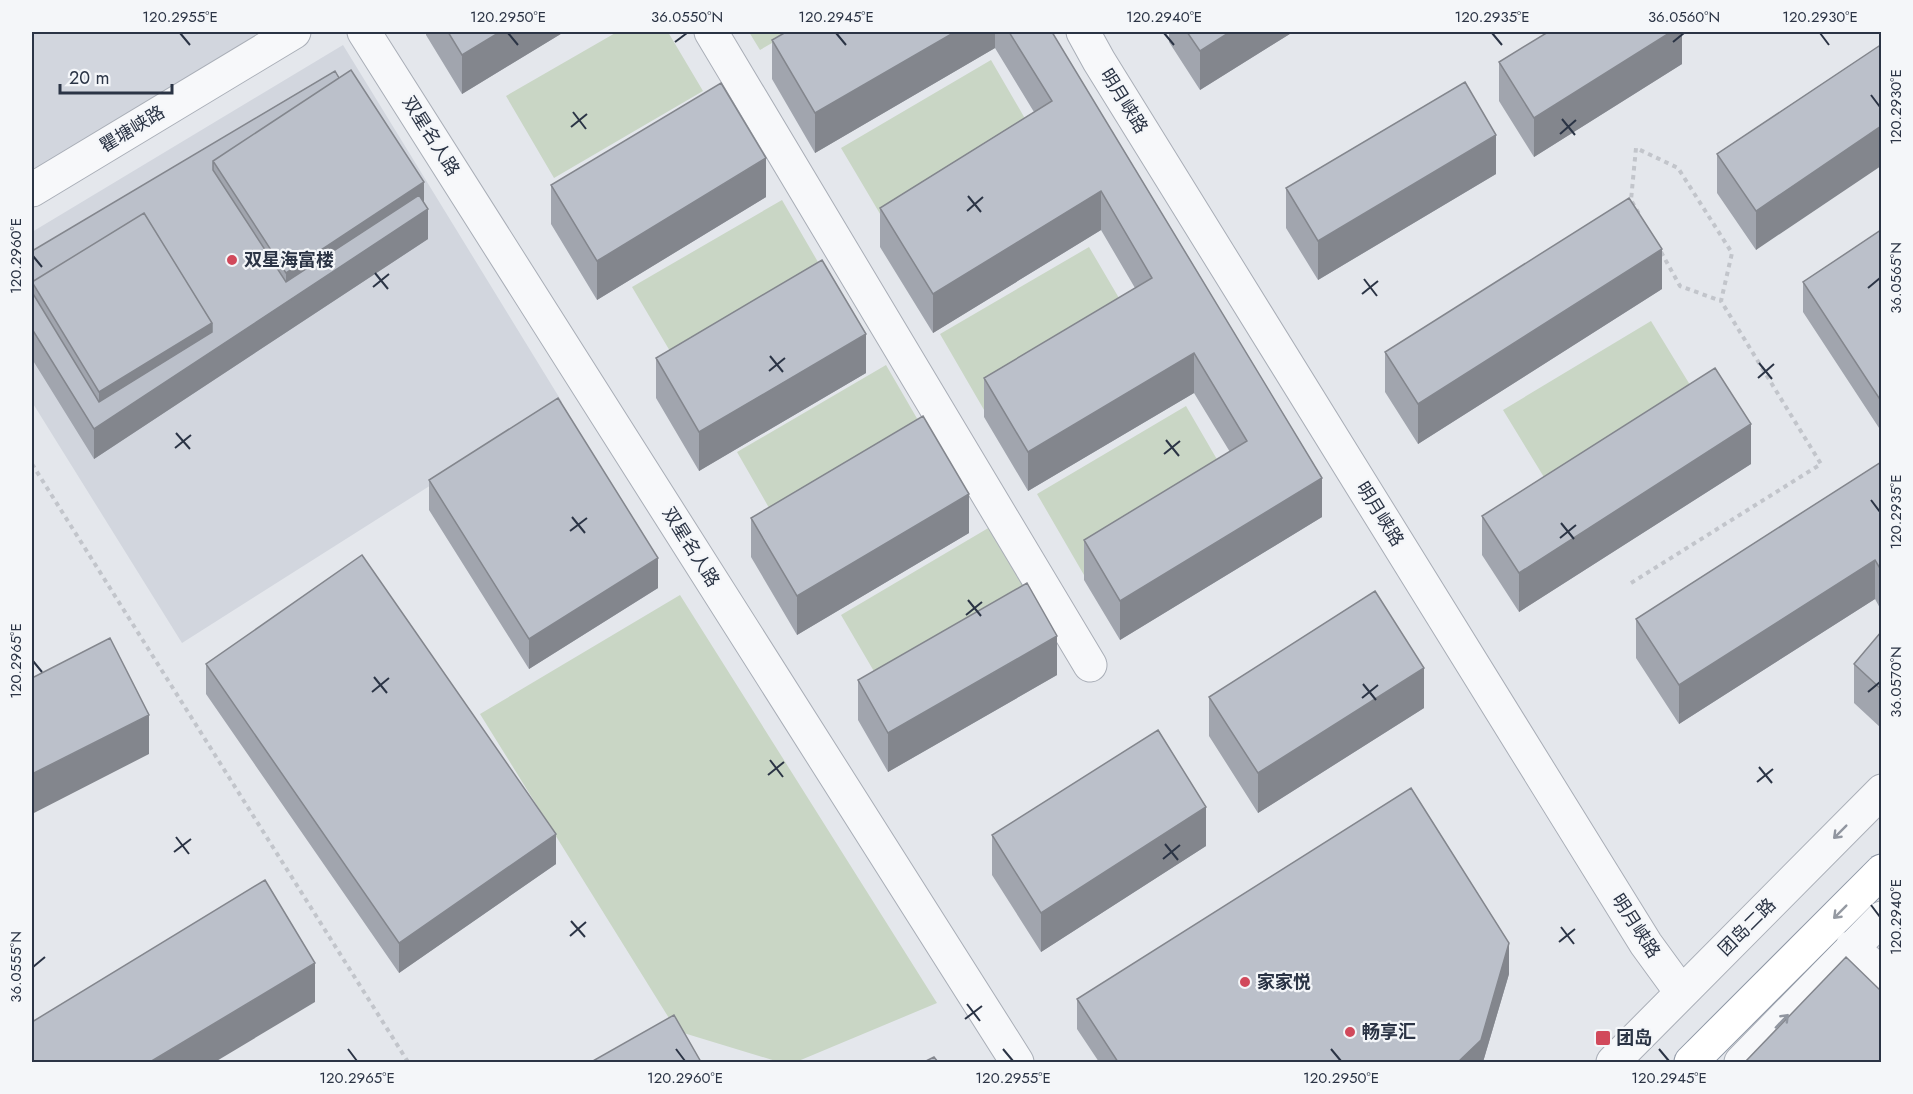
<svg xmlns="http://www.w3.org/2000/svg" width="1913" height="1094" font-family="Jost,'Noto Sans SC',sans-serif">
  <style>
    .built { fill: #d2d6de }
    .green { fill: #c9d6c5 }
    .lines { fill: none; stroke-linecap: round; stroke-linejoin: round }
    .minor-casing { stroke: #a9aeb7; stroke-width: 35 }
    .highway-casing { stroke: #8b94a3; stroke-width: 35 }
    .path { stroke: #c2c5cb; stroke-width: 4; stroke-dasharray: 4.5 4.5; stroke-linecap: butt }
    .minor { stroke: #f7f8fa; stroke-width: 33 }
    .highway { stroke: #fff; stroke-width: 33 }
    .wall { fill: #a1a5ae }
    .shaded-wall { fill: #83868d }
    .building { fill: #bbc0ca; stroke: #83868d; stroke-width: 1.5 }
    .oneway { stroke: #9196a0 }
    .oneway2 { stroke: #959aa2 }
    .ticks { fill: none; stroke: #2b3445; stroke-width: 2 }
    .poi-dot { fill: #d1495b; stroke: #f4f6f9; stroke-width: 2 }
    .labels { text-anchor: middle; stroke-width: 4.5; stroke-linejoin: round; paint-order: stroke }
    .street-label { font-size: 18px; fill: #2b3445; stroke: #f4f6f9 }
    .poi-label { font-size: 18px; font-weight: bold; fill: #2b3445; stroke: #f4f6f9; text-anchor: start }
    .neatline { fill: none; stroke: #2b3445; stroke-width: 2 }
    .ticks-label { font-size: 15px; text-anchor: middle; fill: #2b3445 }
  </style>
  <rect width="100%" height="100%" fill="#e4e7ec"/>
  <path class="built" d="M32,32H261L32,172Z
    M343,45L562,402L182,643L32,402V232Z"/>
  <path class="green" d="M617,32H668L703,91L554,178L506,96Z
    M749,32H791L760,50Z
    M991,60L1038,141L889,229L841,148Z
    M782,200L829,281L680,368L632,287Z
    M1089,247L1136,327L987,415L940,334Z
    M1651,321L1698,398L1550,487L1503,410Z
    M886,365L933,446L784,534L737,452Z
    M1186,406L1233,487L1084,575L1037,494Z
    M990,527L1038,609L889,697L841,615Z
    M680,595L937,1003L796,1062H779L677,1031L480,714Z"/>
  <g class="lines">
    <defs>
      <path id="minor" d="M364,32L1017,1062
        M711,32L1090,665
        M1083,32L1099,61L1646,944L1681,992
        M32,190L294,32
        M1852,947L1882,975
        M1613,1062L1882,791
        M1741,1062L1882,918"/>
      <path id="highway" d="M1691,1062L1882,871"/>
    </defs>
    <use href="#minor" class="minor-casing"/>
    <use href="#highway" class="highway-casing"/>
    <path class="path" d="M1661,252L1680,286L1721,301
      M32,464L408,1062
      M1631,583L1821,464L1721,301L1732,253L1678,168L1636,148L1631,200L1639,214"/>
    <use href="#minor" class="minor"/>
    <use href="#highway" class="highway"/>
  </g>
  <path class="wall" d="M426,32H564L462,94L426,35Z
    M786,32H1052L1322,517L1120,640L1084,580V540L1230,452L1194,393L1028,491L984,417V378L1135,288L1101,230L933,333L880,247V208L1034,112L995,48L815,153L772,79V40Z
    M1169,32H1293L1200,90L1169,42Z
    M1682,32V64L1534,157L1499,101V62Z
    M1879,46L1756,250L1717,193V154Z
    M335,71L424,204L428,239L94,459L32,359V251Z
    M1496,174L1318,280L1286,228V188Z
    M551,185L766,197L597,300L551,224Z
    M1881,230V431L1803,312V282Z
    M1662,289L1418,444L1385,392V352Z
    M656,358L866,373L699,471L656,398Z
    M1881,462V610L1875,599L1679,724L1636,658V619Z
    M1751,464L1519,612L1482,555V516Z
    M429,480L658,588L529,669L429,510Z
    M751,518L969,533L797,635L751,557Z
    M1881,632V728L1854,703V664Z
    M206,664L556,864L399,973L206,694Z
    M1057,675L888,772L858,720V680Z
    M1209,697L1424,708L1258,813L1209,736Z
    M992,835L1206,846L1041,952L992,875Z
    M1509,974L1483,1062H1099L1077,1029V999Z"/>
  <path class="shaded-wall" d="M500,32H564L462,94V55Z
    M955,32H995V48L815,153V113Z
    M1230,32H1293L1200,90V51Z
    M1671,32H1682V64L1534,157V118Z
    M1881,126V166L1756,250V211Z
    M1496,135V174L1318,280V241Z
    M766,158V197L597,300V261Z
    M424,182V212L428,209V239L94,459V429L99,426V392L212,323L286,303V273Z
    M1101,191V230L933,333V294Z
    M1662,249V289L1418,444V404Z
    M866,334V373L699,471V432Z
    M1194,353V393L1028,491V452Z
    M1751,424V464L1519,612V573Z
    M1322,478V517L1120,640V601Z
    M969,494V533L797,635V596Z
    M658,558V588L529,669V639Z
    M1875,560V599L1679,724V685Z
    M1057,636V675L888,772V733Z
    M1424,668V708L1258,813V773Z
    M149,715V754L32,814V774Z
    M1206,807V846L1041,952V913Z
    M556,834V864L399,973V943Z
    M1509,943V974L1483,1062H1458Z
    M315,963V1002L215,1062H150Z"/>
  <path class="building" d="M448,32H500L462,55Z
    M786,32H955L815,113L772,40Z
    M1009,32H1052L1322,478L1120,601L1084,540L1247,441L1194,353L1028,452L984,378L1152,278L1101,191L933,294L880,208L1052,101Z
    M1187,32H1230L1200,51Z
    M1548,32H1671L1534,118L1499,62Z
    M1879,46L1881,50V126L1756,211L1717,154Z
    M351,70L424,182L286,273L213,161Z
    M335,71L339,78L213,161V170L286,282L419,195L428,209L94,429L32,329V292L99,402L212,332V323L144,213L32,282V251Z
    M1465,82L1496,135L1318,241L1286,188Z
    M721,83L766,158L597,261L551,185Z
    M1629,198L1662,249L1418,404L1385,352Z
    M144,213L212,323L99,392L32,282Z
    M1881,230V401L1803,282Z
    M822,260L866,334L699,432L656,358Z
    M1715,368L1751,424L1519,573L1482,516Z
    M558,398L658,558L529,639L429,480Z
    M923,416L969,494L797,596L751,518Z
    M1881,462V570L1875,560L1679,685L1636,619Z
    M362,555L556,834L399,943L206,664Z
    M1027,583L1057,636L888,733L858,680Z
    M1375,591L1424,668L1258,773L1209,697Z
    M1881,632V689L1854,664Z
    M110,638L149,715L32,774V678Z
    M1158,730L1206,807L1041,913L992,835Z
    M1411,788L1509,943L1481,1040L1458,1062H1118L1077,999Z
    M265,880L315,963L150,1062H32V1022Z
    M1846,957L1881,991V1060L1879,1062H1745Z
    M674,1015L701,1062H591Z
    M934,1057L938,1062H924Z"/>
  <defs><path id="oneway-shaft" d="M-6 0H5M1.5-3L5.5 0L1.5 3" fill="none" stroke-width="1.6" stroke-linecap="round" stroke-linejoin="round" transform="scale(1.5)"/></defs>
  <g class="oneway">
    <use href="#oneway-shaft" transform="translate(1840 832) rotate(135)"/>
    <use href="#oneway-shaft" transform="translate(1782 1021) rotate(-46)"/>
  </g>
  <use class="oneway2" href="#oneway-shaft" transform="translate(1840 912) rotate(135)"/>
  <path class="ticks" d="M180,33L190,45M508,33L518,45M836,33L846,45M1164,33L1174,45M1492,33L1502,45M1820,33L1829,45M675,42L687,33M1673,42L1684,33M1871,95L1880,107M573,112L586,129M1562,119L1575,135M571,127L587,114M1560,134L1576,120M968,196L981,212M967,211L983,197M33,256L42,267M375,273L388,289M1364,279L1377,296M373,287L389,274M1868,288L1880,278M1362,294L1378,281M770,356L783,372M1759,363L1772,379M769,371L785,358M1758,378L1774,364M176,433L190,449M1166,440L1179,456M175,448L191,435M1164,454L1180,441M1871,500L1880,512M572,517L585,533M1561,523L1574,539M570,531L587,518M1560,538L1576,525M968,600L981,616M966,615L982,602M33,661L42,672M374,677L387,693M1363,684L1376,700M372,692L389,678M1868,692L1880,682M1362,698L1378,685M770,760L783,777M1759,767L1772,783M768,775L784,762M1757,782L1773,769M176,837L189,854M1165,844L1178,860M174,852L191,839M1163,859L1180,845M1871,905L1880,917M571,921L585,937M1561,927L1574,944M570,936L586,922M1559,942L1575,929M33,967L45,957M967,1004L980,1021M965,1019L982,1006M348,1049L357,1061M676,1049L685,1061M1003,1049L1013,1061M1331,1049L1341,1061M1659,1049L1669,1061"/>
  <g class="poi-dot">
    <circle cx="232" cy="260" r="6"/>
    <circle cx="1245" cy="982" r="6"/>
    <circle cx="1350" cy="1032" r="6"/>
    <rect x="1595" y="1030" width="16" height="16" rx="3"/>
  </g>
  <g class="labels">
    <g class="street-label">
      <text transform="translate(1124 101) rotate(58)" y="6">明月峡路</text>
      <text transform="translate(132 129) rotate(-31)" y="6">瞿塘峡路</text>
      <text transform="translate(431 136) rotate(58)" y="6">双星名人路</text>
      <text transform="translate(1380 514) rotate(58)" y="6">明月峡路</text>
      <text transform="translate(691 547) rotate(58)" y="6">双星名人路</text>
      <text transform="translate(1636 926) rotate(57)" y="6">明月峡路</text>
      <text transform="translate(1747 927) rotate(-45)" y="6">团岛二路</text>
    </g>
    <g class="poi-label">
      <text x="244" y="266">双星海富楼</text>
      <text x="1257" y="988">家家悦</text>
      <text x="1362" y="1038">畅享汇</text>
      <text x="1616" y="1044">团岛</text>
    </g>
  </g>
  <rect width="1913" height="1094" fill="none" stroke="#f4f6f9" stroke-width="66"/>
  <path d="M60 84v9h112v-9" fill="none" stroke="#2b3445" stroke-width="3"/>
  <text x="69" y="84" font-size="18" fill="#2b3445" stroke="#f4f6f9" stroke-width="4.5" paint-order="stroke">20 m</text>
  <rect x="33" y="33" width="1847" height="1028" class="neatline"/>
  <g class="ticks-label">
    <text x="180" y="22">120.2955°E</text>
    <text x="508" y="22">120.2950°E</text>
    <text x="687" y="22">36.0550°N</text>
    <text x="836" y="22">120.2945°E</text>
    <text x="1164" y="22">120.2940°E</text>
    <text x="1492" y="22">120.2935°E</text>
    <text x="1684" y="22">36.0560°N</text>
    <text x="1820" y="22">120.2930°E</text>
    <text transform="translate(1896 107) rotate(-90)" y="5">120.2930°E</text>
    <text transform="translate(16 256) rotate(-90)" y="5">120.2960°E</text>
    <text transform="translate(1896 278) rotate(-90)" y="5">36.0565°N</text>
    <text transform="translate(1896 512) rotate(-90)" y="5">120.2935°E</text>
    <text transform="translate(16 661) rotate(-90)" y="5">120.2965°E</text>
    <text transform="translate(1896 682) rotate(-90)" y="5">36.0570°N</text>
    <text transform="translate(1896 917) rotate(-90)" y="5">120.2940°E</text>
    <text transform="translate(16 967) rotate(-90)" y="5">36.0555°N</text>
    <text x="357" y="1083">120.2965°E</text>
    <text x="685" y="1083">120.2960°E</text>
    <text x="1013" y="1083">120.2955°E</text>
    <text x="1341" y="1083">120.2950°E</text>
    <text x="1669" y="1083">120.2945°E</text>
  </g>
</svg>
